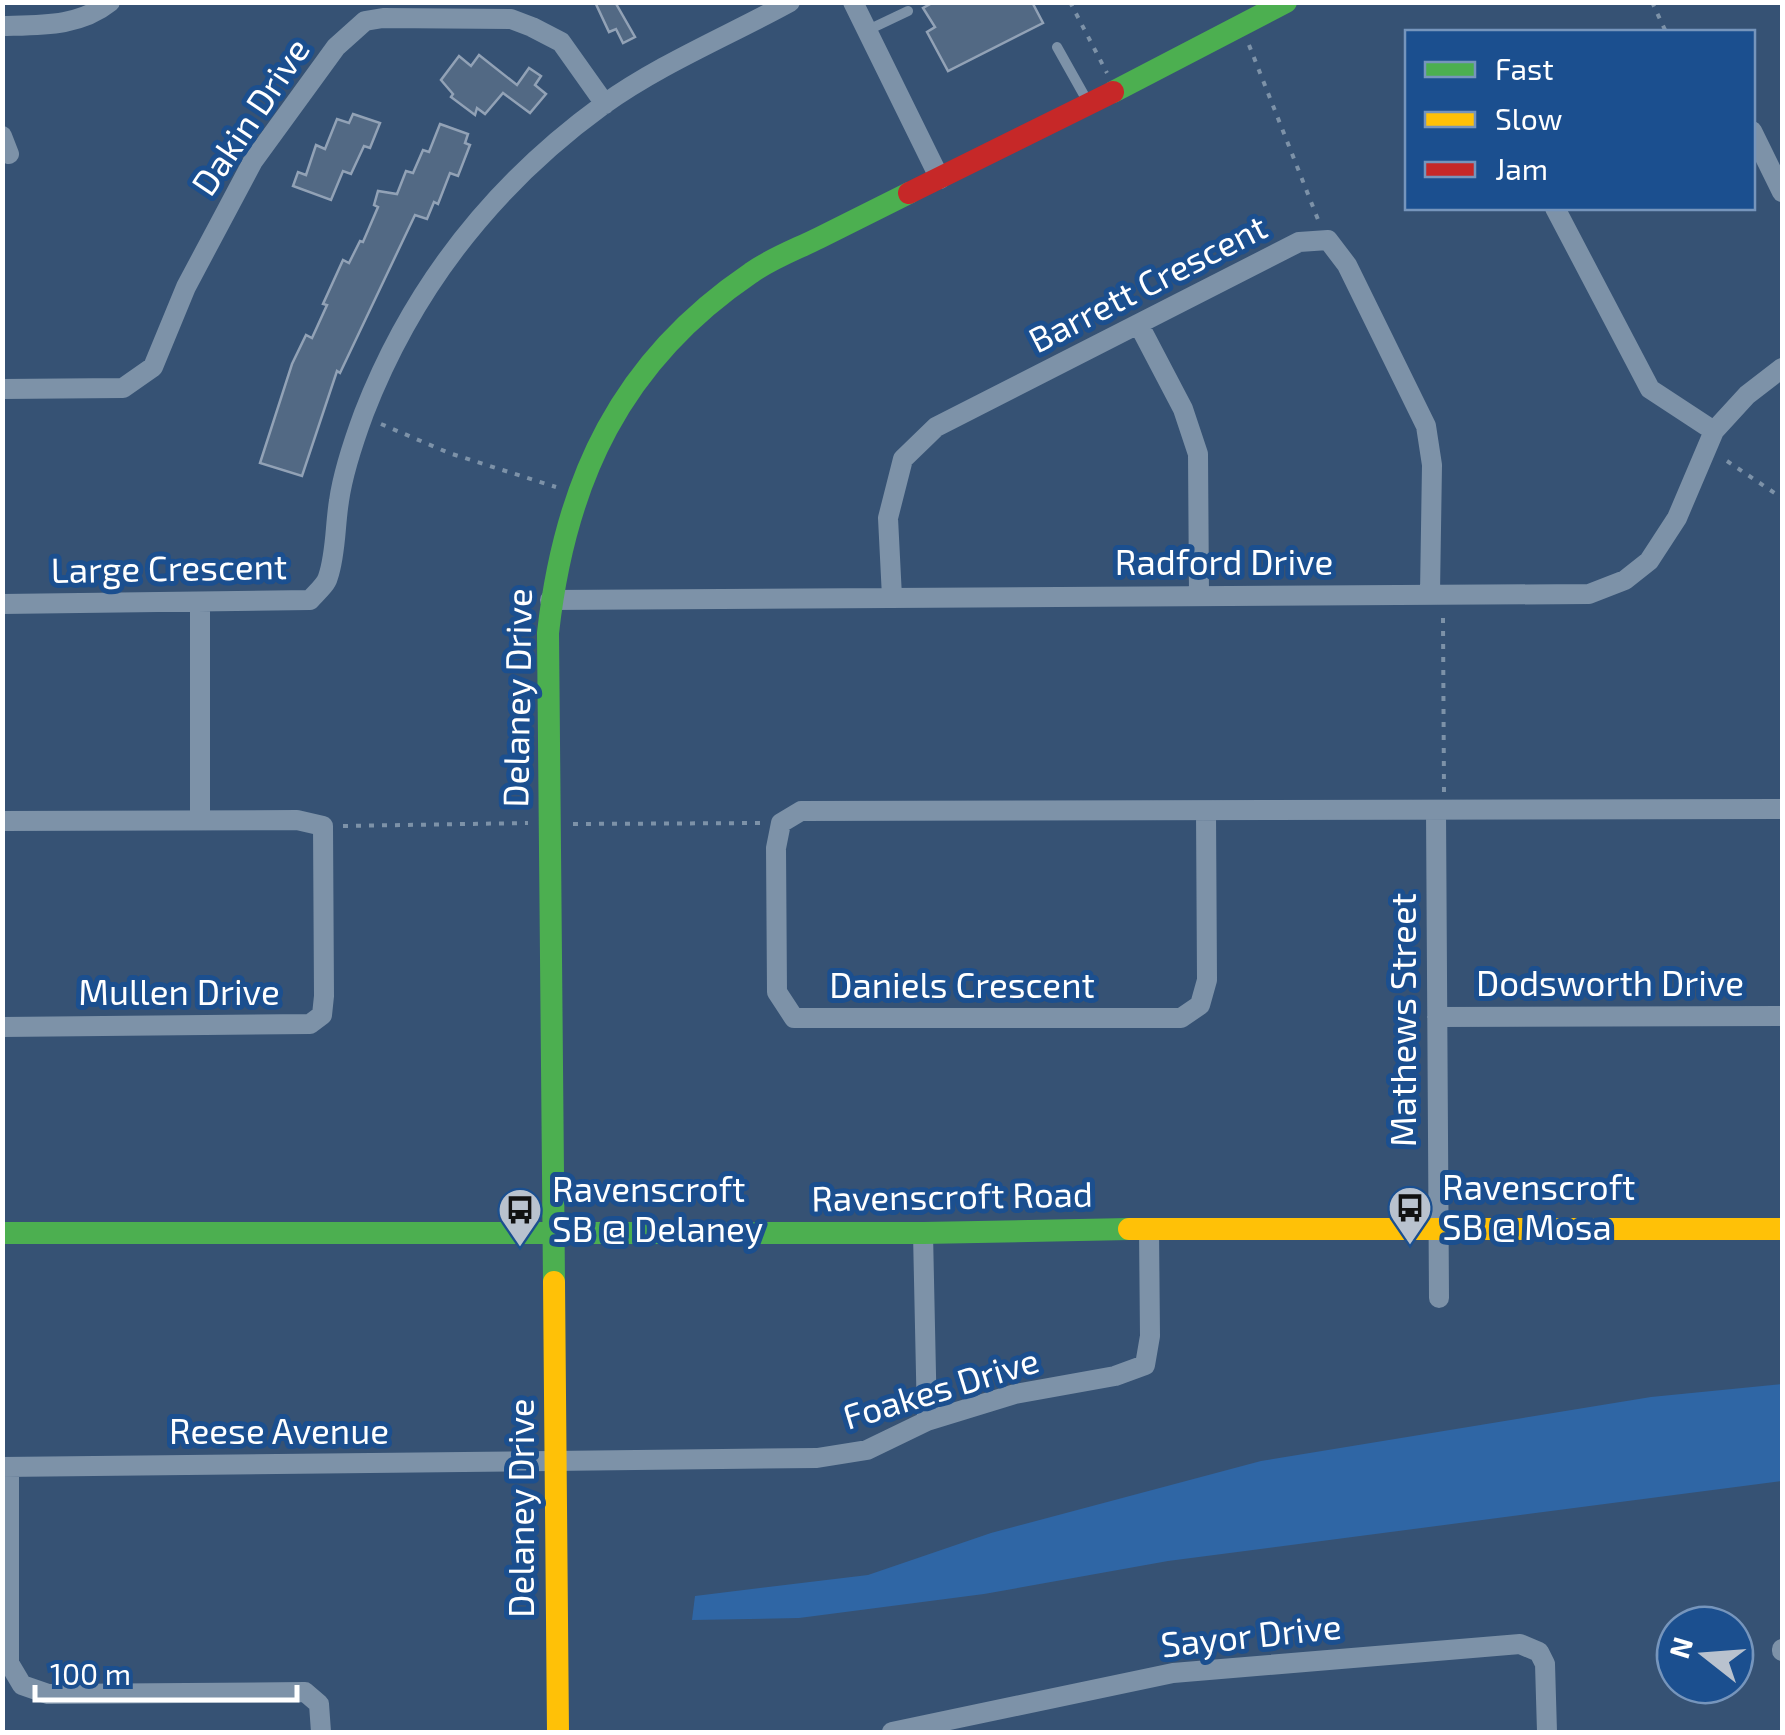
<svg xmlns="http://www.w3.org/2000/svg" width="1785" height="1735" font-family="'Exo 2',sans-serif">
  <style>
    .green { fill: #2f66a5 }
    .building { fill: #526984; stroke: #92a2b6; stroke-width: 2.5 }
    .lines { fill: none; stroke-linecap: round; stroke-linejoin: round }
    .path { stroke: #7d92a8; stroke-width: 4; stroke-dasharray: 5 8; stroke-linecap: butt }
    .lane { stroke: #7d92a8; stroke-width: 10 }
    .street { stroke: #7d92a8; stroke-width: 20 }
    .fast { stroke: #4caf50; stroke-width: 22 }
    .slow { stroke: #ffc107; stroke-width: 22 }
    .jam { stroke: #c62828; stroke-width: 22 }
    .labels { text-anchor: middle; stroke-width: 10; stroke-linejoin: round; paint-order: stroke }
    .street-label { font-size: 35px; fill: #fff; stroke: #1b4f8f }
    .poi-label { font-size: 35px; fill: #fff; stroke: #1b4f8f; text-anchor: start }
  </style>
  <rect width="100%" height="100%" fill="#365274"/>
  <path class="green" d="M1782,1384V1481L1168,1561L984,1594L799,1618L692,1620L695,1596L868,1575L991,1533L1261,1461L1651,1397Z"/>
  <path class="building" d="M595,2H615L635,37L623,43L616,29L609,32Z
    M934,2H1032L1043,23L948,71L927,32L935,27L923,8Z
    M479,55L517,85L529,68L541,76L535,85L546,94L530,113L503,93L485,114L477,108L475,115L451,97L453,94L441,80L459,56L471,66Z
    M353,114L380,123L370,148L364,146L351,174L343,171L331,200L293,186L298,172L306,175L316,145L325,149L337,119L349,123Z
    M440,124L468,134L465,143L470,145L458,176L450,173L438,204L434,202L427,219L415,215L340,373L337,371L302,476L260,463L292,364L306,335L312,338L327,305L323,304L343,260L349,263L360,241L363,242L378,207L374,205L378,191L397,194L406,171L413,173L423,150L429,152Z"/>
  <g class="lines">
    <path class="path" d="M1070,2L1107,73
      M1652,2L1666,32
      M1249,45L1319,222
      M381,424L449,453L556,487
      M1727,461L1782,498
      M1443,618L1444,793
      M573,824L763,823
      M343,826L528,823"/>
    <path class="lane" d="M868,30L908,11
      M1057,47L1089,104"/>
    <path class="street" d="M853,2L940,179
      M2,26C40,25 79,27 110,2
      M1752,131L1782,192
      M2,136L9,154
      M1555,208L1650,389L1714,431
      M1139,325L1183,409L1198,454L1199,595
      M2,389L123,388L153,367L186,287L253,161L336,47L365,21L383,18L511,19L532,27L561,42L605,104
      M892,597L888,518L903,459L936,427L1299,242L1328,240L1347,265L1426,426L1432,465L1430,593
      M550,600L1589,594L1625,580L1649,561L1677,518L1714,431L1747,395L1782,368
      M2,604L310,600C316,593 326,585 328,577C336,554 335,525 339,501C343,472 354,440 364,413C413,287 493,185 603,105C660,64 728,36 790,2
      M1436,811L1439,1298
      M1206,812L1207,980L1200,1005L1181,1018H794L777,992L776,848L781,823L801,811L1782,809
      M200,820V603
      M2,821L297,820L323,826L324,996L322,1015L310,1024L2,1027
      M1437,1017L1782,1016
      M923,1233L927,1421
      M2,1467L817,1458L867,1450L927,1421L1015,1394L1115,1376L1145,1365L1150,1336L1149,1229
      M9,1467V1663L22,1685L48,1694L305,1692L319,1704L321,1732
      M1782,1649V1651
      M892,1732L1173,1673L1520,1644L1539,1652L1545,1664L1547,1732"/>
    <path class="fast" d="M1113,92L1286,2
      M2,1233H923L1129,1229
      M554,1282L548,633C565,480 621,361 751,273C772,258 797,249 819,238C849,223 879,208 909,193"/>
    <path class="slow" d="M1129,1229H1782
      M554,1282L558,1732"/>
    <path class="jam" d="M909,193L1113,92"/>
  </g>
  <defs>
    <symbol id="bus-pin" viewBox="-11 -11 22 30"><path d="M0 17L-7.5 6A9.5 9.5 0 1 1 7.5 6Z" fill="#b9c2ce" stroke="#1b4f8f"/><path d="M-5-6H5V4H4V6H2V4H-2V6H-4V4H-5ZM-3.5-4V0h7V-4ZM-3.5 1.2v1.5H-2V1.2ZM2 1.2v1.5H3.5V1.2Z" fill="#111"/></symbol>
  </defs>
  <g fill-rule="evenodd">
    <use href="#bus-pin" x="1385" y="1183" width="50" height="68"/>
    <use href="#bus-pin" x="495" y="1185" width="50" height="68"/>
  </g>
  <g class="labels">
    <g class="street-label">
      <text transform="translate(251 117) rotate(-56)" y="12">Dakin Drive</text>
      <text transform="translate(1148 284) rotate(-27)" y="12">Barrett Crescent</text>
      <text x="1224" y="575">Radford Drive</text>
      <text transform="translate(169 569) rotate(-1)" y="12">Large Crescent</text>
      <text transform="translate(518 698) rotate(-89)" y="12">Delaney Drive</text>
      <text x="1610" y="996">Dodsworth Drive</text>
      <text x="962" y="998">Daniels Crescent</text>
      <text x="179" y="1005">Mullen Drive</text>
      <text transform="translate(1404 1020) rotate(-90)" y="12">Mathews Street</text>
      <text transform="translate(952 1197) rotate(-1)" y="12">Ravenscroft Road</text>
      <text transform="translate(941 1389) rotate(-17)" y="12">Foakes Drive</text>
      <text x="279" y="1444">Reese Avenue</text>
      <text transform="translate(522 1508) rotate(-90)" y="12">Delaney Drive</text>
      <text transform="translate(1251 1636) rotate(-6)" y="12">Sayor Drive</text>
    </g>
    <g class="poi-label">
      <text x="1442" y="1200">Ravenscroft<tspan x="1442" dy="40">SB @ Mosa</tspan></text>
      <text x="552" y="1202">Ravenscroft<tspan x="552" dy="40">SB @ Delaney</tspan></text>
    </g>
  </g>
  <rect width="1785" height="1735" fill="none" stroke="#ffffff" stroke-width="10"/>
  <rect x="1405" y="30" width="350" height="180" fill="#1b4f8f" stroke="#7695bc" stroke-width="2.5"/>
  <rect x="1425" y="62" width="50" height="15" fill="#4caf50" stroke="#7695bc" stroke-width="2.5"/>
  <text x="1495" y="80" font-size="30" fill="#ffffff">Fast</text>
  <rect x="1425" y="112" width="50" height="15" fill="#ffc107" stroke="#7695bc" stroke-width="2.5"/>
  <text x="1495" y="130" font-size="30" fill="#ffffff">Slow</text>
  <rect x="1425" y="162" width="50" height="15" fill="#c62828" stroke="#7695bc" stroke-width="2.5"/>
  <text x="1495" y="180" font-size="30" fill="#ffffff">Jam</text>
  <g transform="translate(1705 1655) rotate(287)"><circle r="48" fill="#1b4f8f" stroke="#7695bc" stroke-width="2.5"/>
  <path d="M0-8L18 38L0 25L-18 38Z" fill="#b9c2ce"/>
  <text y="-15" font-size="28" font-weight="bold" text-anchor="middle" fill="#ffffff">N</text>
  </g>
  <path d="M35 1685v15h262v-15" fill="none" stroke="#ffffff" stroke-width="5"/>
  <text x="50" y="1685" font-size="30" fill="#ffffff" stroke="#1b4f8f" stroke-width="8" paint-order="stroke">100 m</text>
</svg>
